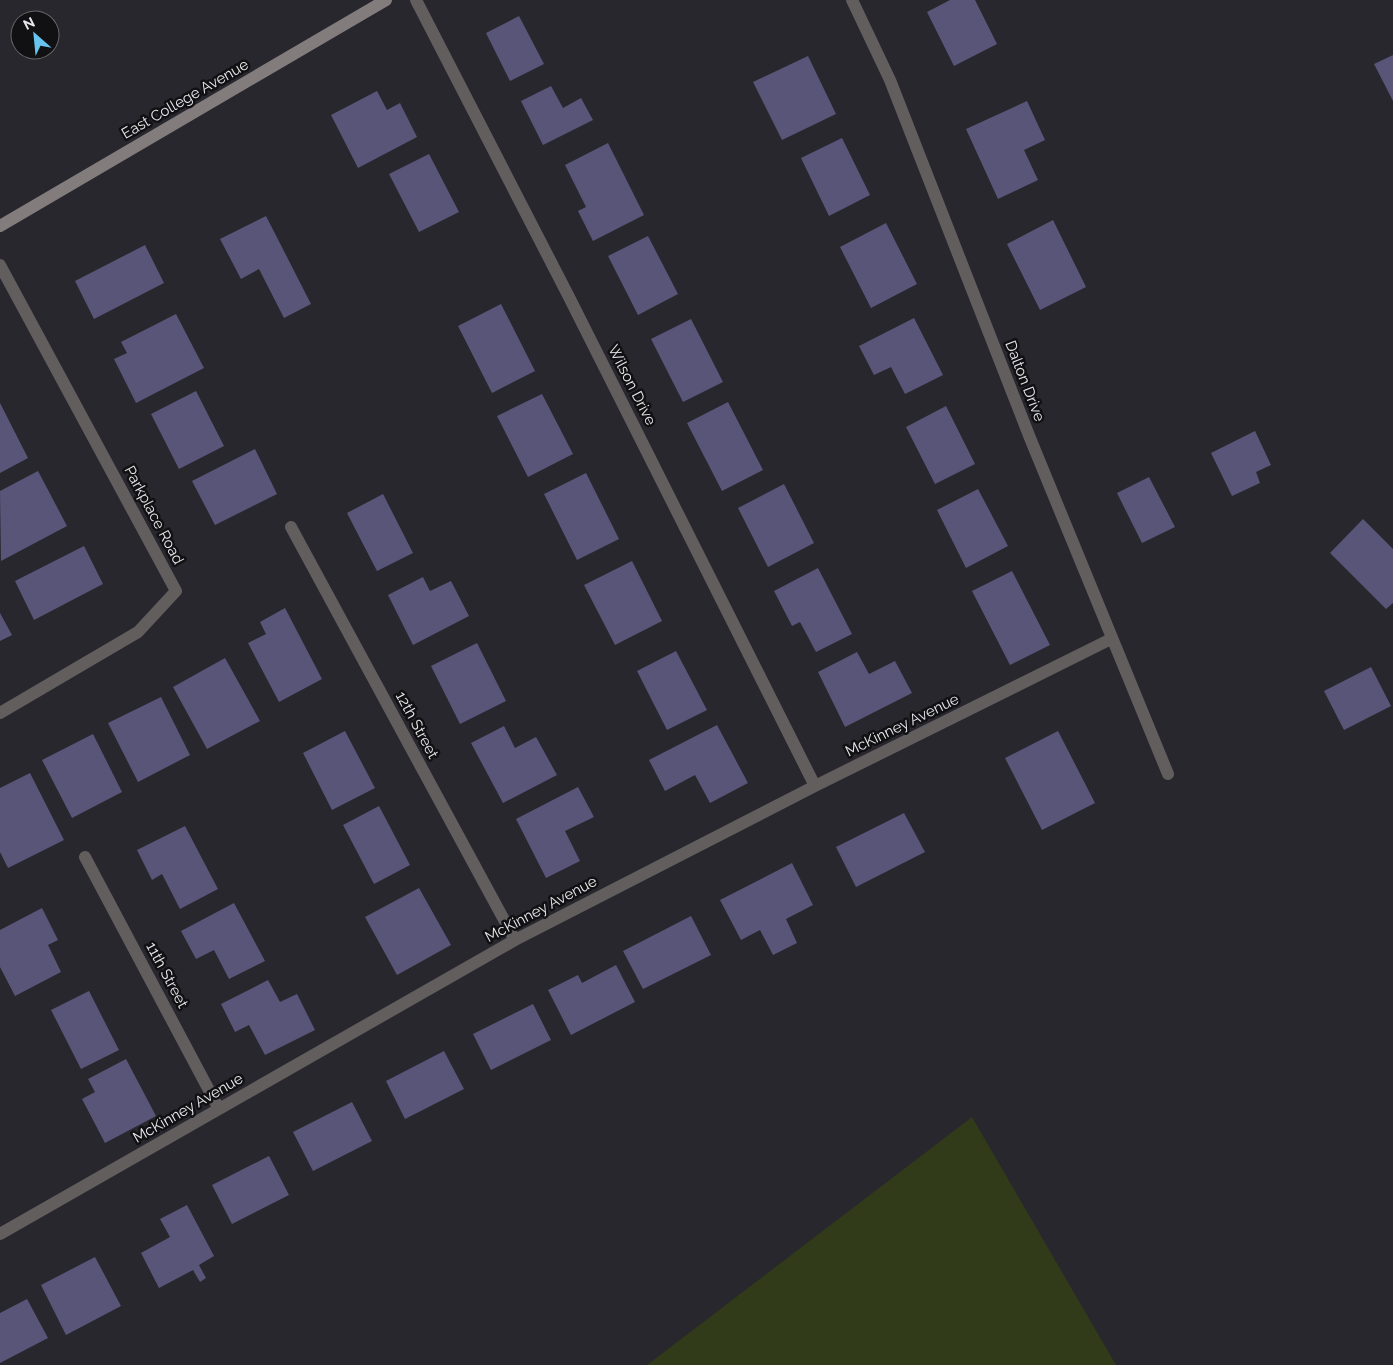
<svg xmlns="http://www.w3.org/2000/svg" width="1393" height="1365" font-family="Raleway,sans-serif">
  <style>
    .green { fill: #313a19 }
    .building { fill: #585579 }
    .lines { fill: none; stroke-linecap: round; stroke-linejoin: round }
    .street { stroke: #625e5e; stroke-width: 12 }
    .secondary { stroke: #837c7d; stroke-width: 12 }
    .labels { text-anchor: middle; stroke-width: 5; stroke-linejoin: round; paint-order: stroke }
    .street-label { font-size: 15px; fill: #e9e9ed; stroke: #111113 }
  </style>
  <rect width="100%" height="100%" fill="#28272e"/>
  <path class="green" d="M972,1117L1116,1365H647Z"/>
  <path class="building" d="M950,0H975L997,44L954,66L927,12Z
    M519,16L544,64L510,81L486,33Z
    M1393,55V101L1374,64Z
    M808,56L836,114L782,140L753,82Z
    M551,86L563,108L581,98L593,120L543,145L521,101Z
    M377,91L387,110L400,103L417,137L358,168L331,115Z
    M1027,101L1045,140L1024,150L1038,180L998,199L966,129Z
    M842,138L870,195L829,216L801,158Z
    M608,143L644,215L593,241L578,211L586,207L565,165Z
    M429,154L459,212L419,232L389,174Z
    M266,216L311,304L284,318L259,269L241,279L220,239Z
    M1053,220L1086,287L1040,310L1007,244Z
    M886,223L917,284L871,308L840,247Z
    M648,236L678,294L638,315L608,256Z
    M145,245L164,283L94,319L75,281Z
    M501,304L535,371L492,393L458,326Z
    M176,314L204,368L136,403L114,359L127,353L121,342Z
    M914,318L943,375L905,394L891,367L874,375L859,346Z
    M691,319L723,382L683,402L651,339Z
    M196,391L224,446L179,469L151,414Z
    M542,394L573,454L528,477L497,416Z
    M728,402L763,470L722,491L687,423Z
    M0,403L28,458L0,473Z
    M946,406L975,464L935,484L906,427Z
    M1255,431L1271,465L1256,472L1260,483L1232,496L1211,453Z
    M255,449L277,494L215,525L192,481Z
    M38,471L67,526L1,561L0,491Z
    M586,473L619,539L577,560L544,494Z
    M1149,477L1175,527L1142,543L1117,493Z
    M784,484L814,543L768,567L738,508Z
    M978,489L1008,546L966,568L937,510Z
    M383,494L413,553L377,571L347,513Z
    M1363,519L1393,549V603L1386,609L1330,553Z
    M84,546L103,584L34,620L15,581Z
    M632,561L662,621L615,645L584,585Z
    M818,568L852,634L816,652L800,622L792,626L774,591Z
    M1012,571L1050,645L1010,665L972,591Z
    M423,577L430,591L451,581L469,616L413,645L388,595Z
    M285,608L322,679L279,702L248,643L266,634L260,622Z
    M0,613L12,635L0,641Z
    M477,643L506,701L460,724L431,666Z
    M676,651L707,710L667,730L637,671Z
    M857,652L869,674L895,661L912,693L845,727L818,672Z
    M225,658L260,721L207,749L173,687Z
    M1371,667L1391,706L1344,730L1324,691Z
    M161,697L190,755L138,782L108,723Z
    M717,725L748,783L710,803L695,775L665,791L649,760Z
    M504,726L515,748L536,737L557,775L503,803L471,743Z
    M345,731L375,788L332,810L303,753Z
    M1058,731L1095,803L1042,830L1005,758Z
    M93,734L122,792L72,818L42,760Z
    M30,773L64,840L8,868L0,852V788Z
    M578,787L594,817L565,831L580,861L546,878L516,819Z
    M379,806L410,865L374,884L343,825Z
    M904,813L925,852L856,887L836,847Z
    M185,826L218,889L180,909L162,874L152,880L137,850Z
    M792,863L813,905L786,919L797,943L773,955L760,930L741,940L720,900Z
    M419,888L451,945L397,975L365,917Z
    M234,903L265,961L229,979L214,950L196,959L181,931Z
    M42,908L58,940L48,945L61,972L15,996L0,967V930Z
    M691,916L711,955L643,989L623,951Z
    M616,965L635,1002L571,1035L548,990L578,975L582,983Z
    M268,980L280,1002L297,994L315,1030L265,1055L249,1025L235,1032L221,1004Z
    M89,991L119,1050L81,1069L51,1010Z
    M533,1004L551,1040L491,1070L473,1034Z
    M444,1051L464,1089L405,1119L386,1081Z
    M126,1059L156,1116L105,1143L82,1099L95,1092L88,1079Z
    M352,1102L372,1141L313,1171L293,1132Z
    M269,1156L289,1195L232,1224L212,1185Z
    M187,1205L214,1256L199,1265L206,1278L200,1282L193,1270L159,1288L141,1253L170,1237L160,1219Z
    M95,1257L121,1306L66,1335L41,1285Z
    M27,1299L48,1338L0,1363V1313Z"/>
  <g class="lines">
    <path class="street" d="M416,0L569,297L815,786
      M852,0L890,80L1030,438L1168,774
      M0,265L176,591L138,632L0,713
      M291,527L515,940
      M85,857L219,1109
      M0,1234L515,940L815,786L1111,639"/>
    <path class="secondary" d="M0,226L386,0"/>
  </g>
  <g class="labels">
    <g class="street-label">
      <text transform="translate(185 99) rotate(-30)" y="5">East College Avenue</text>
      <text transform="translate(1025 381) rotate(69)" y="5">Dalton Drive</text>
      <text transform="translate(632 385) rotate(63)" y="5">Wilson Drive</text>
      <text transform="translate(154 515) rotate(62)" y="5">Parkplace Road</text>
      <text transform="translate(417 725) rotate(62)" y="5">12th Street</text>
      <text transform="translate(902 725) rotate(-26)" y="5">McKinney Avenue</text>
      <text transform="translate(541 909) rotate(-28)" y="5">McKinney Avenue</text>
      <text transform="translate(167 975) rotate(62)" y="5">11th Street</text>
      <text transform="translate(188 1108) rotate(-30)" y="5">McKinney Avenue</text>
    </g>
  </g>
  <g transform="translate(35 35) rotate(333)"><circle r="24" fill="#111113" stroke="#67676a"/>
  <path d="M0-4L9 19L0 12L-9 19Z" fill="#66c4ef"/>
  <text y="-8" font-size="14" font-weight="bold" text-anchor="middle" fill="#e9e9ed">N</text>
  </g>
</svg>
